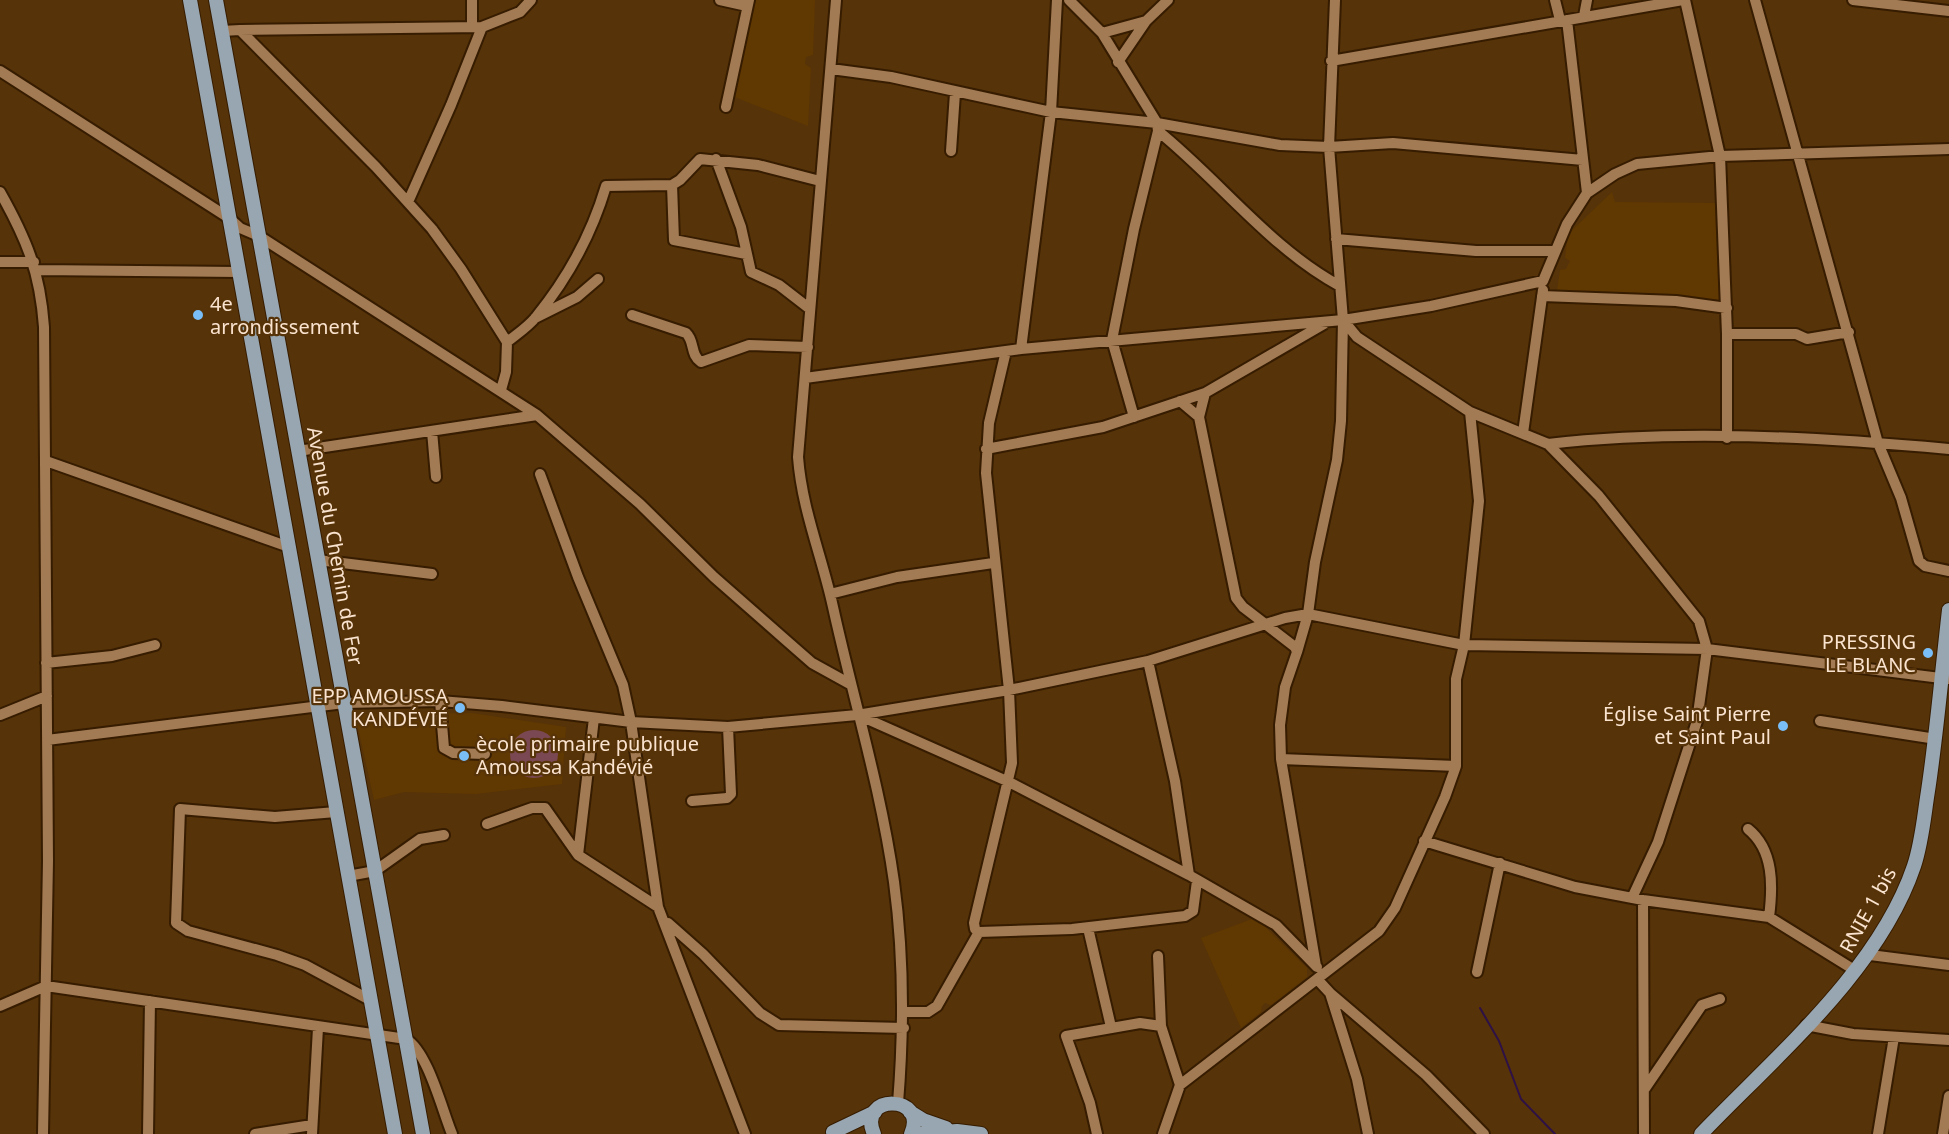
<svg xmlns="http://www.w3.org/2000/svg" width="1949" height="1134" font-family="'Noto Sans',sans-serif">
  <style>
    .built { fill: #603802 }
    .green { fill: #7a4853 }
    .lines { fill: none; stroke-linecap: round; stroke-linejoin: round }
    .stream { stroke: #2e1146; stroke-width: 2 }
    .minor-casing { stroke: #361c00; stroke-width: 14 }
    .major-casing { stroke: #361c00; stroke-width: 16 }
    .minor { stroke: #a27a53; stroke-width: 10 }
    .major { stroke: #97a6b1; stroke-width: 14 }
    .poi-dot { fill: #7abef8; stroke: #563308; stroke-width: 2 }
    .labels { text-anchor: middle; stroke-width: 4.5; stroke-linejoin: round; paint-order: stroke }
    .poi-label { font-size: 20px; fill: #fae3cf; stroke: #563308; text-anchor: end }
    .street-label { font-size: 20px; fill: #fae3cf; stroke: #563308 }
  </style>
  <rect width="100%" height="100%" fill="#563308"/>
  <path class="built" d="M753,0H815L813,55L806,57L805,64L811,68L808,126L732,96Z
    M1612,192L1615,202L1716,203L1719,300L1557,291L1560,270L1566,269L1570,261L1565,258L1568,234Z
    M472,713L566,727L562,784L476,794L404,792L374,800L355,714Z
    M1252,919L1265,927L1307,968V977L1271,1005L1265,1003L1262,1006L1261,1012L1241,1028L1201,938Z"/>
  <path class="green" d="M510 754a24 24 0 1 1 48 0a24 24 0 1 1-48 0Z"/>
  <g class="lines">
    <path class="stream" d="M1480,1008L1499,1041L1521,1099L1555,1134"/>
    <defs>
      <path id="minor" d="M720,0L747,6
        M836,0L798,457C802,510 822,556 833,607C853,698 881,789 894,882C904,956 904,1029 898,1103
        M1069,0L1102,33L1157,123L1158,131L1134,229L1112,340L1134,417
        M1555,0L1560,20
        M1685,0L1720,156L1727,334V438
        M1755,0L1878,443L1901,498L1919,561L1925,566L1949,571
        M1853,0L1949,11
        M1584,16L1587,0
        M1567,20L1587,193
        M472,27V0
        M240,30L482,27L520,12L531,0
        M222,31L240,30L376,167L432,229L461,269L507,342L506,372L501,390
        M1102,33L1146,21
        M1331,61L1683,0
        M1118,62L1146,21L1168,0
        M831,69L891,77L1051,112L1157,123L1280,145L1329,147L1393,143L1583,160
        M0,71L229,218L240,228L259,236L537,415L640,504L714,577L788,642L812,663L850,684
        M726,107L749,0
        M1158,131C1219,180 1271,249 1340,286
        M951,151L955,93
        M716,159L741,227L751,272L779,285L810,309
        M672,185L674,240L746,254
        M0,192C27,240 40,272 44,327L48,861L43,1134
        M408,202L451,105L482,27
        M1336,239L1476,251H1554
        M0,262H34
        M37,270L239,272
        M1542,296L1676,301L1727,308
        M632,315L686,333C695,341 690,355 701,362L749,345L808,347
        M535,318L577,297L598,279
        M1343,320L1357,337L1470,412L1548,444L1599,496L1699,621L1707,649L1697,721L1658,842L1632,898
        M1727,334H1796L1807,339L1849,332
        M507,342C517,334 528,327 536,317C567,279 592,233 606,186L672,185L680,180L700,159L758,165L820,181
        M1021,349L1051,112L1057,0
        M1006,351L989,423L986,473L1009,690L1012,763L974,923L975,929L979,932L1072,929L1185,916L1193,911L1197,881
        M805,378L1021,349L1343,320L1431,306L1543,281L1567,224L1587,193L1615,174L1637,164L1720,156L1949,149
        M1180,401L1199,417L1236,598L1243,607L1295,647L1297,652L1285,687L1280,725L1281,759L1316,966
        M1199,417L1205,393
        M432,431L436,477
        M1523,433L1543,290
        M1548,444C1680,429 1817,437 1949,449
        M986,449L1103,427L1205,393L1324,324
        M298,451L537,415
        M46,461L289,547
        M540,474L578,577L623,685L631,722L658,907L745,1134
        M318,560L432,574
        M830,594L897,577L993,563
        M1297,652L1308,614L1315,562L1337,460L1341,421L1343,320L1329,147L1335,0
        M1148,661L1175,781L1189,875
        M46,663L112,656L155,645
        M440,701L444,748L453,753L485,754
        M0,715L47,696
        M858,715L1009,782L1189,875L1276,925L1317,967
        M1820,721L1936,739
        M47,740L344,703L440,701L502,706L631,722L728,727L857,715L1009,690L1148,661L1285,618L1308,614L1464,645L1707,649L1949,679
        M1281,759L1456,766
        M692,801L727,798L731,794L728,727
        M336,812L275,817L180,809L176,923L188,931L277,955L305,965L370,1000
        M487,824L532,808H545L578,855L658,907
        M1748,829C1774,850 1773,886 1769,917
        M1424,841L1575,887L1643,900L1769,917L1856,971
        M578,855L594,718
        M348,876L375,871L420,839L444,835
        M1643,900L1644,1134
        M668,923L703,954L760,1013L779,1025L904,1028
        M1088,928L1111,1027
        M1870,955L1949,965
        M1158,956L1161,1026
        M1477,972L1500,863
        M1317,979L1330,993L1357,1079L1368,1134
        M1330,993L1426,1075L1484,1134
        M0,1006L46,986L406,1039C428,1052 442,1110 452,1134
        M904,1012H928L937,1006L979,932
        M1806,1025L1853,1034L1949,1040
        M1180,1085L1379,931L1395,908L1445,797L1456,766V679L1464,645L1479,501L1470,412
        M1644,1090L1702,1005L1720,999
        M148,1134L150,1001
        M255,1134L312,1125
        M312,1134L318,1028
        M1097,1134L1090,1103L1066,1036L1140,1023L1161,1026L1180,1085L1163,1134
        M1878,1134L1894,1037
        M1943,1134L1949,1096"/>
      <path id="major" d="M190,0L395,1134
        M216,0L423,1134
        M910,1112L923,1120L946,1128
        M833,1132L875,1112
        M874,1134C856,1093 929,1094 911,1134
        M919,1134L957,1131L981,1134
        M1701,1134C1776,1056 1879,970 1914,866C1922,842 1924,816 1928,791C1937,731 1942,670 1949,610"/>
    </defs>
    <use href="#minor" class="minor-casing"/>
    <use href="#major" class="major-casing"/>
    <use href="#minor" class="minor"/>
    <use href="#major" class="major"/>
  </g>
  <g class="poi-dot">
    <circle cx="198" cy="315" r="6"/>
    <circle cx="1928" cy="653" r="6"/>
    <circle cx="460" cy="708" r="6"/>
    <circle cx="1783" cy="726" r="6"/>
    <circle cx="464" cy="756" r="6"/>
  </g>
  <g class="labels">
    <g class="poi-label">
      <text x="210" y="311" text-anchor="start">4e<tspan x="210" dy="23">arrondissement</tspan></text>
      <text x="1916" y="649">PRESSING<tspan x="1916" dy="23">LE BLANC</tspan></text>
      <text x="448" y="703">EPP AMOUSSA<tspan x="448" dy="23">KANDÉVIÉ</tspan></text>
      <text x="1771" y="721">Église Saint Pierre<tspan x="1771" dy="23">et Saint Paul</tspan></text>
      <text x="476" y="751" text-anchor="start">ècole primaire publique<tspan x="476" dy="23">Amoussa Kandévié</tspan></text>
    </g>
    <g class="street-label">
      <text transform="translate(335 546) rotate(80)" y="7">Avenue du Chemin de Fer</text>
      <text transform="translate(1868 910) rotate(-61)" y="7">RNIE 1 bis</text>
    </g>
  </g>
</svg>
